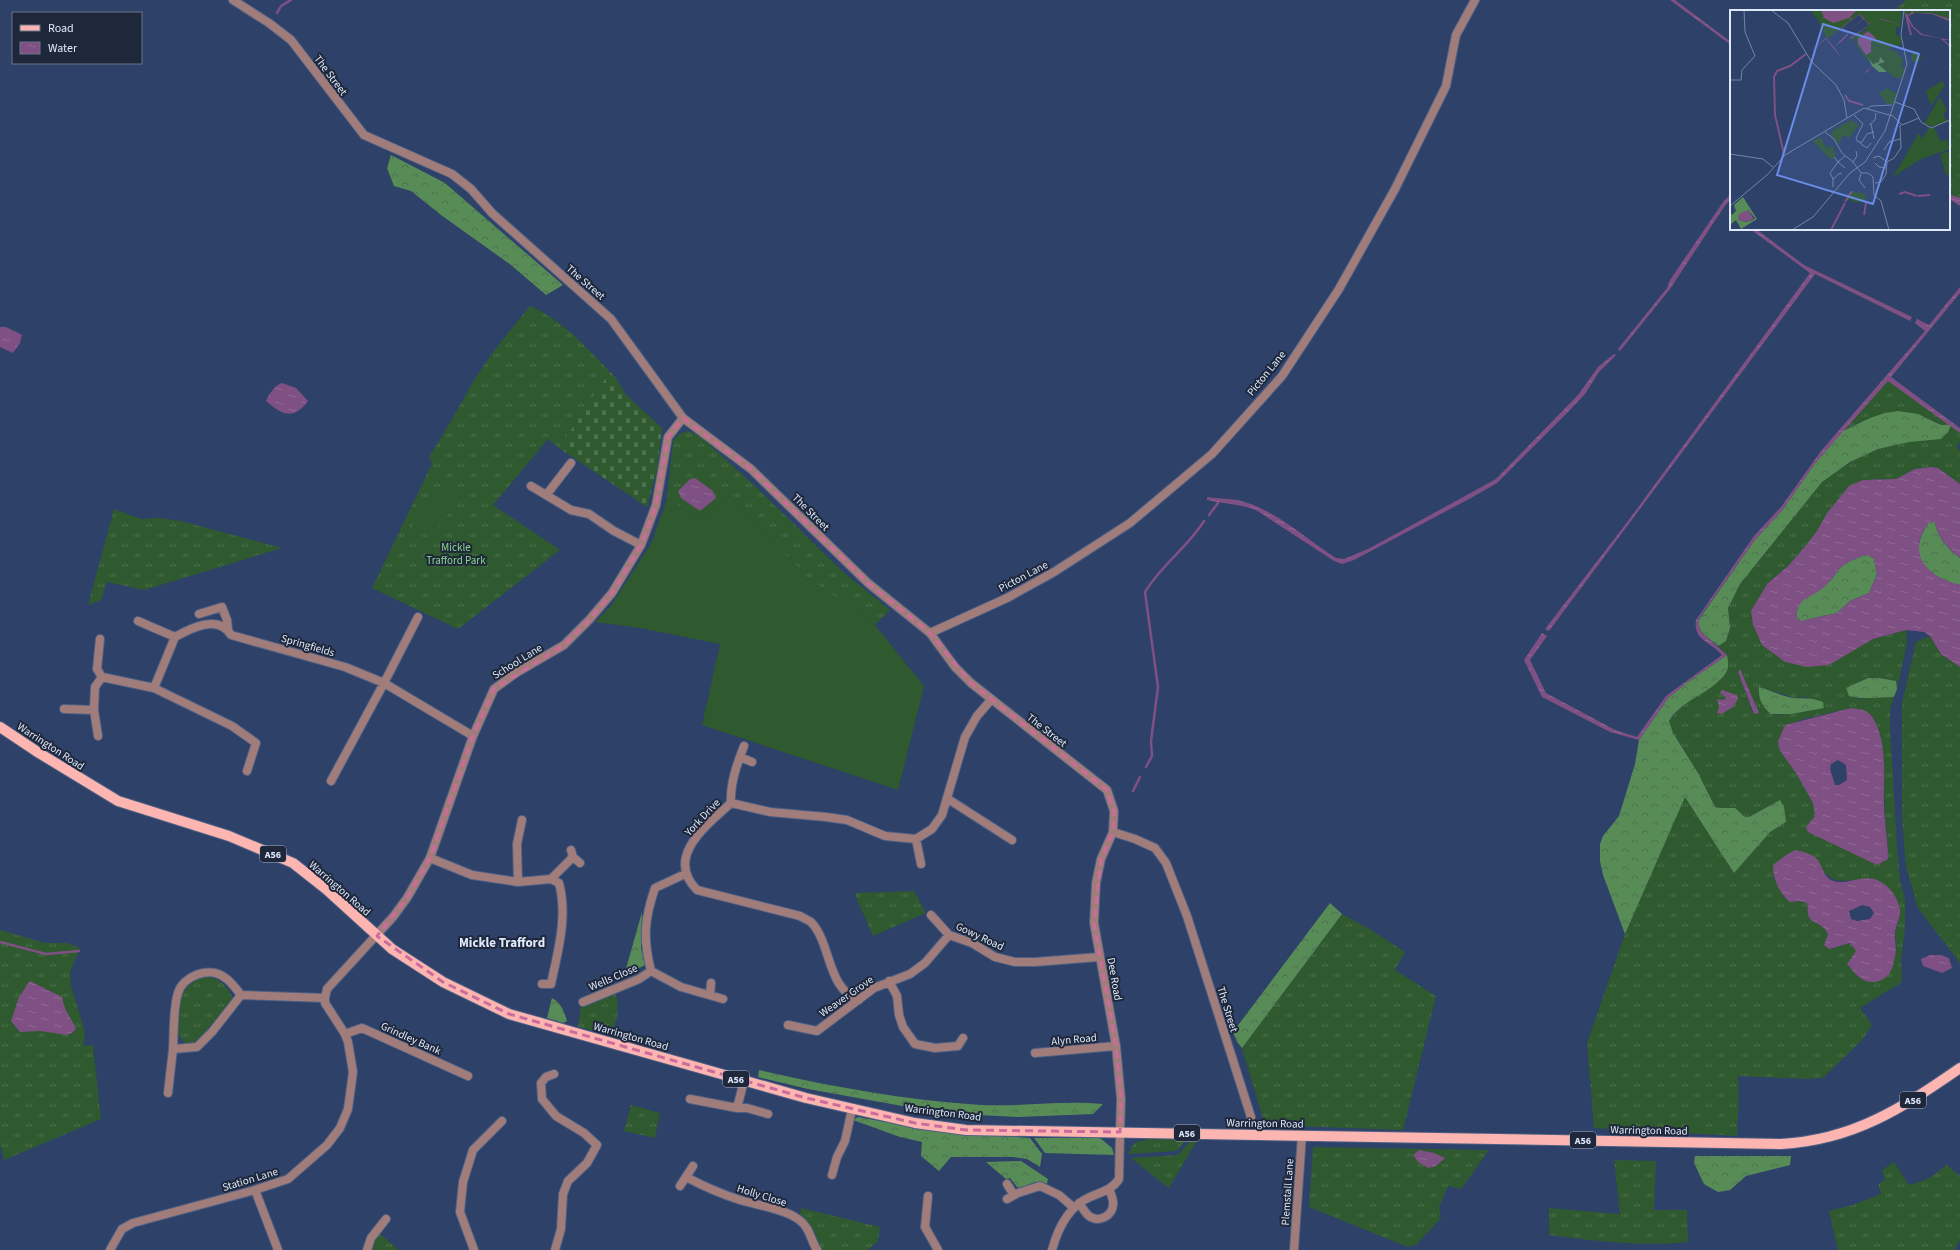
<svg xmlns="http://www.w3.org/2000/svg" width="1960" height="1250" font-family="'Source Sans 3',sans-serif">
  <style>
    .grass { fill: url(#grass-tufts); fill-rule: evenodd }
    .forest { fill: url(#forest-crowns) }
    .cemetery { fill: url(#cemetery-stones) }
    .pitch { fill: #2f592e }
    .water { fill: url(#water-ripples); fill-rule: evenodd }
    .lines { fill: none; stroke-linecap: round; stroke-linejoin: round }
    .stream { stroke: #7f5083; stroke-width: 2.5 }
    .minor-casing { stroke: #4d5f84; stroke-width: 10 }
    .tertiary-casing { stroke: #4d5f84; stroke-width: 10 }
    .primary-casing { stroke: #4d5f84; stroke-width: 12 }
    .minor { stroke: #a07d7a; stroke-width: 8 }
    .tertiary { stroke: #a07d7a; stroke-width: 8 }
    .primary { stroke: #fcb5b0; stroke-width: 10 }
    .marked { fill: none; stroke: #cd6c9c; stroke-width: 3; stroke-dasharray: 8 5; stroke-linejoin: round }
    .labels { text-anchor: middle; stroke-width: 4; stroke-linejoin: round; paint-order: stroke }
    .shield { fill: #1f283b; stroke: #a5afc3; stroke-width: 1 }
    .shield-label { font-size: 10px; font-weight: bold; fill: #dee9fd }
    .street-label { font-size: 11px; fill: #dee9fd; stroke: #1f283b }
    .park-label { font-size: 11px; fill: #8cd58a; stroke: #1f283b }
    .quarter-label { font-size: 13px; font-weight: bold; fill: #dee9fd; stroke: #1f283b }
    .inset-river { fill: none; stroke: #7f5083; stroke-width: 2 }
    .inset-road { fill: none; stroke: #7484a4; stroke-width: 1 }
    .view { fill: #6a8ce7; fill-opacity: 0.15; stroke: #6a8ce7; stroke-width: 2 }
    .inset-edge { fill: none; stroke: #dee9fd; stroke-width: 2 }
  </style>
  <defs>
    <pattern id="grass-tufts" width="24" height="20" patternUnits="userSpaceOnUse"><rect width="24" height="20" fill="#2f592e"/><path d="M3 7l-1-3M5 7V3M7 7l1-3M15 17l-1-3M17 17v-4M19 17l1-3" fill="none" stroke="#4d714d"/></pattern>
    <pattern id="forest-crowns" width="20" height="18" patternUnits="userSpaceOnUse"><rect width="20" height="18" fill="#588c57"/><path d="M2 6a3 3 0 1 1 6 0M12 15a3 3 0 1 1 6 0" fill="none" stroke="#507053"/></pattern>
    <pattern id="cemetery-stones" width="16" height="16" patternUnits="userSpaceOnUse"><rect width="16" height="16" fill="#2f592e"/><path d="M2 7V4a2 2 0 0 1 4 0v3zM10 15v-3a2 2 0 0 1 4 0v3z" fill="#4d714d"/></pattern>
    <pattern id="water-ripples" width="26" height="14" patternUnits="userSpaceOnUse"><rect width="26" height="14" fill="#7f5083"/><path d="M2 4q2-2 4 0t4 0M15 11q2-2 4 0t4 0" fill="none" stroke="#916995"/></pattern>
  </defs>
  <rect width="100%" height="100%" fill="#2d4169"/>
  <path class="grass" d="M1906,0H1960V198L1949,194V11H1894Z
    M530,306C563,320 586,347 610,372L559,448L548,439L493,505L560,550L458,629L372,588L432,464L429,457C446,431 460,404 476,377C492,352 511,329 530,306Z
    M1888,380L1951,425L1960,432V442L1957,446L1960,451V484L1938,468L1930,467L1915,469L1896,479L1863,480L1849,486L1827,513L1817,531L1803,549L1788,566L1767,584L1751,611L1835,661L1873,639L1906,630L1907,643L1897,689L1896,681C1880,678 1866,675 1853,686L1859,699L1872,697H1894L1890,709V728L1897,846L1900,880L1905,900V928L1901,959L1902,982L1860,1008L1872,1025L1863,1039L1823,1078L1804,1079L1738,1076L1739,1096L1737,1136L1594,1128L1587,1043L1625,934L1685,796L1734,873L1770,832L1786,822L1774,803L1749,817H1745L1735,808H1720L1715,807L1698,773L1673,733L1669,721L1683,705L1715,683L1727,655L1718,646L1726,641L1730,628L1728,608L1740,584L1822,482L1858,457L1878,449L1909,442L1951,425H1941L1932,420L1860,422L1843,431ZM1740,670L1759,712L1753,714L1738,672ZM1759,687L1795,698L1805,697L1823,702L1806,711L1777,715ZM1851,708C1861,709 1868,711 1874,720C1886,738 1883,774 1884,795C1885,813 1886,832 1888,850L1807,826L1815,816L1813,803L1796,773L1780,751L1778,741L1785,726L1804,719ZM1817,860C1824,875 1833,884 1851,880L1899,919L1895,933L1896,952L1890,973L1860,978L1847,964L1857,951L1850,943L1836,947L1826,938L1828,934C1823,923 1811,923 1809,917C1807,913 1808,907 1807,903L1800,901L1790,902L1784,897L1773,876Z
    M688,431L700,436L756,487L842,571L890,610L875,625L857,611L807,578L730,496L700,519L667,499L673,441L679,434Z
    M114,509L141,519L159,518L181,521L282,548L144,590L107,582L101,600L88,605Z
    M1930,636L1941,654L1960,667V963L1918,908L1906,867L1902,818V703L1916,642Z
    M914,891L926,913L873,936L855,895L857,893Z
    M1342,914L1368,928L1405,952L1395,970L1436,996L1403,1130L1265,1125L1242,1048Z
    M0,930L45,943H67L80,948L70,972L71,986L85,1032L83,1046L93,1045L101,1119L4,1160L0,1144Z
    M201,976C216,976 226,983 232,997L230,1003L195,1044L186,1045L178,1034C179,1008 175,991 201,976Z
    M615,993C621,1009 617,1019 611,1035L578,1027L581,1007Z
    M631,1105L660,1113L655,1138L624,1131Z
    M1148,1139L1186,1140L1177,1151L1128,1154L1134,1143Z
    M1190,1141L1196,1142L1169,1188L1131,1158L1178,1155Z
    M1313,1147L1489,1150L1461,1189L1448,1186L1439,1207L1441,1218L1416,1245L1408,1247L1309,1207Z
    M1614,1160L1656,1161L1654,1210H1687L1688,1242C1642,1247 1595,1241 1549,1235V1208L1620,1214Z
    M1894,1162L1909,1185L1928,1179L1947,1165L1960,1176V1240L1954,1250H1838L1829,1211L1853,1205L1881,1194L1878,1184L1885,1180L1882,1170Z
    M801,1208L880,1227L878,1241L868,1250H821L812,1228L800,1215Z
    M380,1234L399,1250H371L374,1241Z"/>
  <path class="forest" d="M391,155L445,183L563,285L546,295L511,265L441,215L411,191L394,186L387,168Z
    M1898,411L1918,414L1941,425H1951L1948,432L1941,439L1909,442L1878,449L1850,462L1822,482L1740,584L1728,608L1730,628L1726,641L1718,646L1702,633L1698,624L1700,618L1754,541L1783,509L1816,462L1843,431L1870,418L1885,413Z
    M1935,522C1937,537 1948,549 1960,558V585C1942,581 1916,568 1919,546C1920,537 1924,530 1928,523Z
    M1868,555L1874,559L1877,574L1869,593L1850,601L1837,613L1801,621L1797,618C1795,596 1817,593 1830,581C1834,577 1836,572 1840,568C1846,562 1860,556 1868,555Z
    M1727,655C1728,660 1729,666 1727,671C1714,693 1683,698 1669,721L1673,733L1698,773L1715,807L1720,808H1735L1745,817H1749L1780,800L1784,807L1786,822L1770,832L1734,873L1685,797L1625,934L1603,875L1600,861V844L1603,836L1619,816L1635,764L1639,740L1668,698L1689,681Z
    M1868,678H1879L1896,681L1897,689L1894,697C1879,697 1863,700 1849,696L1846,688Z
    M1759,687C1770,690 1783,697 1795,698C1807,699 1810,697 1823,702L1824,708L1791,714H1771C1762,706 1758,699 1759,687Z
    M1330,903L1342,914L1242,1048L1237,1042L1233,1032Z
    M642,912L641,948L645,965L624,976Z
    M552,998C561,1003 564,1011 567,1021L563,1023L547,1018Z
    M759,1070C832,1087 906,1100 981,1105C1022,1107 1062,1100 1103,1104L1093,1114L1018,1117L941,1113L808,1089L758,1077Z
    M858,1117L940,1132L1030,1138L1042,1154L1040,1167L1027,1159L1013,1157H951L939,1171L921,1156L922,1142L900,1137L853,1120Z
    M1034,1138H1100L1112,1148L1114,1155L1045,1153Z
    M1695,1156H1791L1790,1165L1746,1176L1730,1190L1718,1192L1704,1184L1694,1163Z
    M1021,1161L1048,1179L1047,1184L1035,1182L1021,1188L1017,1187L1010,1178L1006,1179L986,1162Z"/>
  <path class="cemetery" d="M610,372L616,378L626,395L662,428L657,470L647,507L559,448Z"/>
  <path class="pitch" d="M455,491L462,495L431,537L412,526L436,492Z
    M730,496L807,578L857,611L875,625L924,686L898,790L702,725L720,644L640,628L595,622L610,607L651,544L667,499L700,519Z"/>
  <path class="water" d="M1670,0H1675L1731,42V45Z
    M1731,194V199L1724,207L1670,289L1620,351L1618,349L1667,288L1670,280L1723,202Z
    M1949,194L1960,198V206L1949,199Z
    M1750,229H1756L1804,265L1912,317L1910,321L1815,274L1549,631L1545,629L1628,521L1810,273Z
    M1960,287V293L1891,377L1960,428V433L1888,381L1816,462L1783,509L1754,541L1700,617L1698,624L1702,633L1727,655L1689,681L1668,698L1639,740L1610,732L1542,697L1524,660L1542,633L1547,636L1530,660L1546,693L1615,730L1637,737L1666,696L1722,655C1710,641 1693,640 1696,620L1754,536L1781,507L1821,451L1925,331L1915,323L1917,319L1929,325Z
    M0,327H6L22,335L20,343L13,353L0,347Z
    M1614,354L1616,355L1599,372L1585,394L1567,413L1497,483L1471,498L1354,560L1342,564L1334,561L1256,510C1240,504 1224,504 1207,500V497C1218,499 1230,498 1241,501C1276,510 1306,539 1336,558L1344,559L1370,548L1496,479L1578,395L1598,367Z
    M282,383L296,388L308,401C294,420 283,416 266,401C269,394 275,385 282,383Z
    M1930,467L1938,468L1960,484V558C1948,548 1937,537 1935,522L1928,523C1924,530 1919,538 1919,547C1918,569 1942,581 1960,585V667L1941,654L1930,636L1924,632L1906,630L1873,639L1829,665L1807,667L1785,662L1762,645L1753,625L1751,611L1767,584L1788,566L1803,549L1817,531L1827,513L1849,486L1863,480L1896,479L1915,469ZM1868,555L1874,559L1877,575L1869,593L1850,601L1837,613L1801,621L1797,619C1795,598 1811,598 1823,588C1830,582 1834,575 1840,568C1846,562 1860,556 1868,555Z
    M695,478L713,491L716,498L700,511L681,498L678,491L690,479Z
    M1740,669L1759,713L1754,714L1738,672Z
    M1722,690L1737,695L1738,699L1733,707L1722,714L1717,713L1719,707L1717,699L1724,700L1726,697L1720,693Z
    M1851,708C1861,709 1869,710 1874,720C1888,744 1883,780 1884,807C1885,825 1888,842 1888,859L1877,865L1808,832L1806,827L1815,816L1813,803L1796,773L1780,751L1778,741L1785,725ZM1838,760L1846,765L1847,780L1839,785H1835L1830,769L1831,764Z
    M1795,850C1802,851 1812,854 1817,859C1823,866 1823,877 1833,881C1849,886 1864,872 1881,882C1890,887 1898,898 1900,909C1901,917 1896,925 1895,932C1894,938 1896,944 1896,951C1895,957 1893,969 1889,974C1882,983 1868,985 1859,977C1855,974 1851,968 1847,964L1856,951L1850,943L1829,949L1824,945L1828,934C1823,923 1811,923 1809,917C1807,913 1808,907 1807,903L1800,901L1790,902C1779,893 1773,879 1773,865L1786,855ZM1862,905L1870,907L1874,913L1870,919L1857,921L1851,919L1849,911Z
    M1930,955H1941L1949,958L1952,968L1942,973L1923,966L1921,959Z
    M30,981L62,997C65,1012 70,1016 76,1029L72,1033L67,1035L40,1031L20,1032L11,1021L19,997Z
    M1419,1150L1434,1153L1445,1158L1436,1166L1428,1168L1418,1162L1413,1155Z"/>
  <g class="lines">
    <path class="stream" d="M277,13L281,6L291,0
      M1209,515L1218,503
      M1146,767L1152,756L1151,741L1158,687L1145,592C1161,565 1188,547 1204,521
      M1133,791L1140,777
      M0,942L46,954L79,951"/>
    <defs>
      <path id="minor" d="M531,486L571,510L589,514L614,531L641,545
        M547,494L571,463
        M199,614L222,607L227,620L228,629
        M418,617L384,683L473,736
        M138,621L175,637
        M100,639L97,669L102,677
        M154,688L175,637C191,628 218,614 231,635L345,667L384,683L331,781
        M64,709L94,710L95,687L102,677L154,688L232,726L256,743L247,771
        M94,710L98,736
        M740,757L752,762
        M948,799L1012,840
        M731,803C730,783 737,764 744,746
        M1113,832L1135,839L1155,848L1166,863L1187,916L1251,1117
        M916,839L921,864
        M573,857L580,863
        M430,858L472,875L518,882L551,879L573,857L571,850
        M685,874L655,888C644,920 643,939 651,971L681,987L723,999
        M518,882L517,844L522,820
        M931,915L949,935L972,943L995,957L1015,962H1035L1099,957
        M889,981L897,996L899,1015L903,1027L915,1044L935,1048L958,1046L963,1038
        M542,984H551C558,951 568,916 559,883L551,879
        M710,995L711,983
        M859,1000C826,988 832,944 811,922C808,920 803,918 800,916L697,890C664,857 707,825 731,803L770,812L826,817L847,820L885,836L916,839L932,829L942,815L965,737L977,716L991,700
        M583,1002L639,979L651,971
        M788,1025L817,1031L874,988L910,974L925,963L949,935
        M345,1034L362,1028L468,1076
        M173,1049C174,1033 173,1008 178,993C183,976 209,966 224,977C231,981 236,989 241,995
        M1035,1053L1116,1046
        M554,1074L546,1077L541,1083L542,1099L556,1116L584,1133L597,1145L587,1163L568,1181L563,1194L561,1229L555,1250
        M168,1093L173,1049L197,1047L212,1032L241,995L325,998
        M690,1099L737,1108L744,1081
        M737,1108H747L768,1114
        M832,1175L837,1157L845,1141L852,1109
        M686,1177C703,1186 721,1194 740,1200C757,1205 784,1209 798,1219C810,1227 810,1239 817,1250
        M1007,1184L1014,1195
        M680,1186L693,1166
        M255,1190L278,1250
        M928,1196L925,1227L938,1250
        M1007,1199L1018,1193L1040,1186L1059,1195L1073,1207
        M1079,1203C1082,1207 1085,1213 1089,1216C1099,1223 1112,1216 1113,1205C1114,1200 1111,1194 1109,1189
        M367,1250L371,1238L386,1219
        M474,1250L460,1212L463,1182L473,1150L502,1121
        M1052,1250C1058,1228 1069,1206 1090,1197C1101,1192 1112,1190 1119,1179L1120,1132
        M1294,1250L1302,1135"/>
      <path id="tertiary" d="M233,0L269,23L291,40L364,135L452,174L471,189L492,213L611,319L683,418L751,469L868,583L930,633L955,667L971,683L1107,790L1114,811L1113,832L1101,859L1096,883L1094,923L1116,1046L1121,1099L1120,1132
        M930,633L1007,598L1054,572L1130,523L1212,454L1282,376L1339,289L1395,189L1446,86L1456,35L1475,0
        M110,1250L122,1229L133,1223L255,1190L288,1179L327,1145L340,1128L348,1109L353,1072L348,1042L345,1034L325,1003V998L327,989L393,917L407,898L430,858L473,736L494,689L516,673L564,645L589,620L612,593L641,545L656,505L668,437L683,418"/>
      <path id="primary" d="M0,727L39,753L118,801L229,836L293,863L326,889L392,949L443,982L509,1014L806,1098L915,1123L966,1130L1781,1144C1854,1140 1902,1108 1960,1068"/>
    </defs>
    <use href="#minor" class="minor-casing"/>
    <use href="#tertiary" class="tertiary-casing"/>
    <use href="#primary" class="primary-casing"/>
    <use href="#minor" class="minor"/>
    <use href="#tertiary" class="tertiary"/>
    <use href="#primary" class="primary"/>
  </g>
  <path class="marked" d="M683,418L751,469L868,583L930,633L971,683L1107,790L1114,811L1113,832L1101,859L1094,923L1116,1046L1121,1099L1120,1132L966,1130L915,1123L806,1098L509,1014L443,982L377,936L407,898L430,858L473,736L494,689L564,645L589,620L612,593L641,545L656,505L668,437Z"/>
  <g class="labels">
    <g class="shield">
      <rect x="260" y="846" width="26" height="16" rx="3"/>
      <rect x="723" y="1071" width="26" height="16" rx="3"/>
      <rect x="1900" y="1092" width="26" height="16" rx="3"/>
      <rect x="1174" y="1125" width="26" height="16" rx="3"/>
      <rect x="1570" y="1132" width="26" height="16" rx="3"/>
    </g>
    <g class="shield-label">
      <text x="273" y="858">A56</text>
      <text x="736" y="1083">A56</text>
      <text x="1913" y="1104">A56</text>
      <text x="1187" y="1137">A56</text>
      <text x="1583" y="1144">A56</text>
    </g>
    <g class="street-label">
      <text transform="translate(331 75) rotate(53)" y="4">The Street</text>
      <text transform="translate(586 282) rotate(41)" y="4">The Street</text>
      <text transform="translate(1266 373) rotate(-51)" y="4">Picton Lane</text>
      <text transform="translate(811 512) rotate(45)" y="4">The Street</text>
      <text transform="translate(1023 576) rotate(-28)" y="4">Picton Lane</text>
      <text transform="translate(308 645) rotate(16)" y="4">Springfields</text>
      <text transform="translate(517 661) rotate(-32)" y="4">School Lane</text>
      <text transform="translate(1047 730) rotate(38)" y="4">The Street</text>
      <text transform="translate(51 746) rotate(33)" y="4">Warrington Road</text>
      <text transform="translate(702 817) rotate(-47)" y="4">York Drive</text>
      <text transform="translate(340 888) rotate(41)" y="4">Warrington Road</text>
      <text transform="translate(980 936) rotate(25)" y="4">Gowy Road</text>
      <text transform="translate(613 977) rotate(-23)" y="4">Wells Close</text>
      <text transform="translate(1115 979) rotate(80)" y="4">Dee Road</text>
      <text transform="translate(846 996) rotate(-35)" y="4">Weaver Grove</text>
      <text transform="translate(1228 1009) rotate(73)" y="4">The Street</text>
      <text transform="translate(631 1036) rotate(16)" y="4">Warrington Road</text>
      <text transform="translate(411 1038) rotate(24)" y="4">Grindley Bank</text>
      <text transform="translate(1074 1039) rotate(-5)" y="4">Alyn Road</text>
      <text transform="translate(943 1112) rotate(7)" y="4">Warrington Road</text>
      <text transform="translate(1265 1123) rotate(1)" y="4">Warrington Road</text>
      <text transform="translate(1649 1130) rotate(1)" y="4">Warrington Road</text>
      <text transform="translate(250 1179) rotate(-17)" y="4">Station Lane</text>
      <text transform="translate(1287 1192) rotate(-86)" y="4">Plemstall Lane</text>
      <text transform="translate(762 1195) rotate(17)" y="4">Holly Close</text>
    </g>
    <g class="park-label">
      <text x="456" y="551">Mickle<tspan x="456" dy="13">Trafford Park</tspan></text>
    </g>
    <g class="quarter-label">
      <text x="502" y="947">Mickle Trafford</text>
    </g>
  </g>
  <g transform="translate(1730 10)">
    <rect width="220" height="220" fill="#2d4169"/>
    <path d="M80,0H169L172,3L170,17H166V25L171,27L172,34L158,39L167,42L173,50L171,57L175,58L171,69L164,67L148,54L155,52L150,47L149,52L143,54L134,46L127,36L126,25L123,33L121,29L127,24L137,20L138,18L130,21L139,15L130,4L97,29L88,10ZM138,21L145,27L141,33L154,38L145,36L143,39L145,35L140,33L141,40L135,45L128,34V29ZM175,0H220V10L201,3H183L179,6L174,3ZM181 47a5 5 0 1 1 10 0a5 5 0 1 1-10 0ZM212,71L215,75L201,96L196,81ZM157,78L167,84L163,94H157L149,83ZM210,87L217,101L213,104L217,111L202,117L194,114ZM199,118H204L211,132L217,129L220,139L191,149L163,167L189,123L192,129ZM90,127L97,139L102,135L106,145L101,150L83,131ZM220,141V165H216L210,144ZM122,181L135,184L136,192H124L120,189L115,192Z" fill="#2f592e" fill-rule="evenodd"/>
    <path d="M150,47L155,52L148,54L157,62H149L142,56L138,48L143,54L149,52ZM13,187L27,209L11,219L6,210L0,215V202L2,205L6,201L4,195ZM18,200L25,208L23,210L16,212L9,210Z" fill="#588c57" fill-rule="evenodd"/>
    <path d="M121,110L129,115L119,128L113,125L109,134L101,125L102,121Z" fill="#2f592e"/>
    <path d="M91,0H127L120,7L122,10L135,0L130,4L139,14L144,8L154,10L145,7L170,14L144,8L139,15L121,29L142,56L134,63L111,32L104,37L112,49L96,29L77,43L96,28L104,37L117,24L112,17L99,27L121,10L119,8L103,13L94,8L90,10L94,7ZM129,4L133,9L117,21L134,9L139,15L120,28L113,17ZM118,25L142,56L137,62L134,63L111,32ZM183,0V3H201L220,9V15L219,11L202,4L185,3L178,6L183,16L192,24L220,30H214L220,35V37L210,28L191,25L182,17L174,3L179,5ZM138,21L146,28L141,32V42L136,45L128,34V29ZM18,200L24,209L16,212L8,210L9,204Z" fill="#7f5083" fill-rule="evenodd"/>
    <path class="inset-river" d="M176,5L181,25M115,85L119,91L133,95M54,144L45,105L44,67L47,61L60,56L76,44M169,184L175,182L187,186M188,186L200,185M115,192L122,181M134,205L136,193M101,220L115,193"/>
    <path class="inset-road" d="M41,0L58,13L81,51L106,75L114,90L117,108M0,70H11L12,60L25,46L15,22L14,0M165,92L184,99L191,112L201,118L220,110M137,99L141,96L162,95M124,105L133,114L126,128L128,132H132L137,124L144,122M141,114L144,129M139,115L145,110L146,103M95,122L104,129L112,143L123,152L131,163H138L143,167L144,185L151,191L159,220M130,133L137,138L141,133M154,140L159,132L170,129M0,144L33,149L43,157M104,147L108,152L115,146M143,148L149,146L157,152M123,152L127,146L126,141M145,153L149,157L156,158M131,164L129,170L135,178M103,169L100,163L108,152L115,158M145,173L151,172L156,164L157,152L164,148L171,138L170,115M103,177V169L110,163L112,164M0,196L37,165L55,145L134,98L163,106L172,115L189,108M62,220L83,207L120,163L135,152L155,121L177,54L171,25L174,0"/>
    <path class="view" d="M93,14L189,44L143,194L47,165Z"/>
    <rect width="220" height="220" class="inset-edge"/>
  </g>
  <rect x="12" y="12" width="130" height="52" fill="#1f283b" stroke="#6b7589"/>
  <rect x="20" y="25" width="20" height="6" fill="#fcb5b0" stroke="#6b7589"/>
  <text x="48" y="32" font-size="12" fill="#dee9fd">Road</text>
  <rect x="20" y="42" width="20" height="12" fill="url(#water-ripples)" stroke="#6b7589"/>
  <text x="48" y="52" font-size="12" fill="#dee9fd">Water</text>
</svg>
